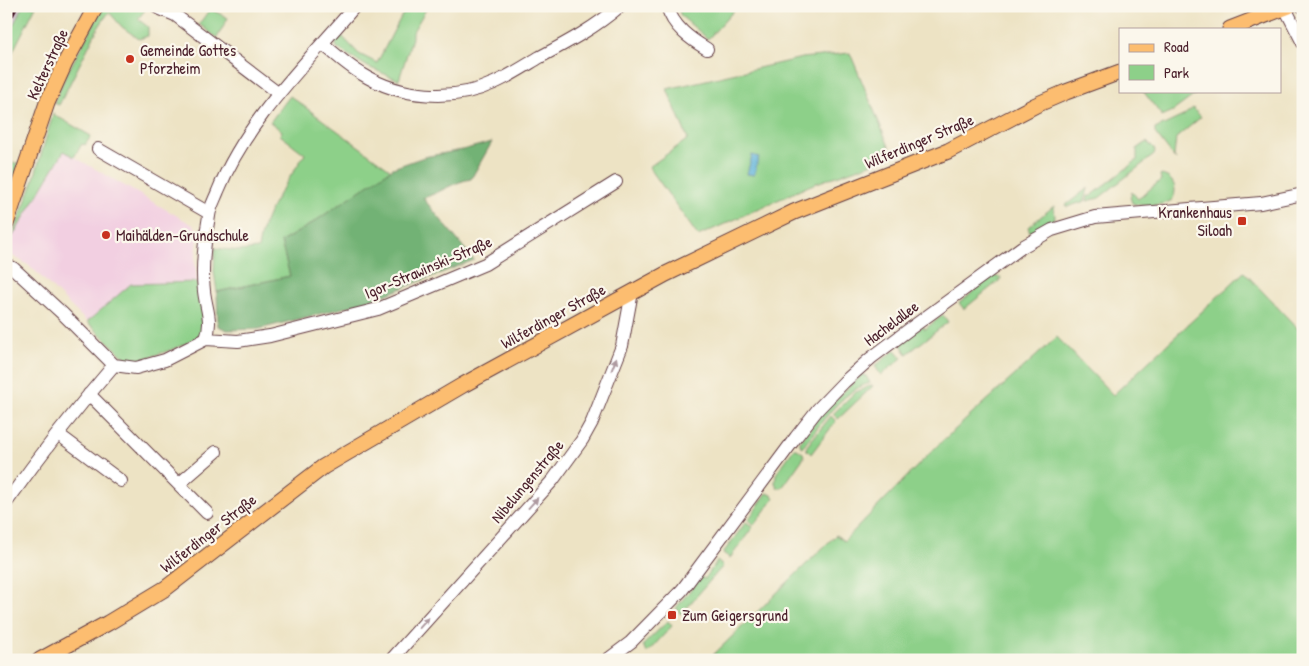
<svg xmlns="http://www.w3.org/2000/svg" width="1309" height="666" font-family="'Patrick Hand',sans-serif">
  <style>
    .built { fill: #f2cfe1 }
    .industrial { fill: #cfbdcf }
    .green { fill: #8dd089; stroke: #6c785a }
    .forest { fill: #72b275; stroke: #5e6850 }
    .water { fill: #5eb4da; stroke: #546a82 }
    .lines { fill: none; stroke-linecap: round; stroke-linejoin: round }
    .minor-casing { stroke: #623c42; stroke-width: 14 }
    .major-casing { stroke: #623c42; stroke-width: 17 }
    .minor { stroke: #fff; stroke-width: 12 }
    .major { stroke: #fcbd6f; stroke-width: 15 }
    .rail { stroke: #4a1f2b; stroke-width: 4; stroke-dasharray: 8 4; stroke-linecap: butt }
    .oneway { fill: #ae9aa0 }
    .poi-dot { fill: #c8321e; stroke: #fbf7ec; stroke-width: 2 }
    .labels { text-anchor: middle; stroke-width: 4.5; stroke-linejoin: round; paint-order: stroke }
    .poi-label { font-size: 16px; fill: #4a1f2b; stroke: #fbf7ec; text-anchor: start }
    .street-label { font-size: 16px; fill: #4a1f2b; stroke: #fbf7ec }
  </style>
  <rect width="100%" height="100%" fill="#fbf7ec"/>
  <filter id="ink" filterUnits="userSpaceOnUse"><feTurbulence type="fractalNoise" baseFrequency=".02" numOctaves="2"/><feDisplacementMap in="SourceGraphic" scale="10" xChannelSelector="R" yChannelSelector="G"/><feConvolveMatrix kernelMatrix="1 2 1 2 8 2 1 2 1" color-interpolation-filters="sRGB"/></filter>
  <filter id="wash" filterUnits="userSpaceOnUse"><feTurbulence type="fractalNoise" baseFrequency=".0096" numOctaves="4" result="noise"/><feDisplacementMap in="SourceGraphic" scale="20" xChannelSelector="R" yChannelSelector="G"/><feGaussianBlur stdDeviation="1.12" result="paint"/><feColorMatrix in="noise" values="0 0 0 0 0 0 0 0 0 0 0 0 0 0 0 0 0 1.4 0 .05"/><feComposite in="paint" operator="in"/></filter>
  <g filter="url(#wash)">
    <rect width="100%" height="100%" fill="#ede3c4"/>
    <path class="built" d="M64,151L193,225L199,231L195,262L197,282L131,284L87,322L30,266L8,253L7,248L11,239Z"/>
    <path class="industrial" d="M6,6H23L6,39Z"/>
    <path class="green" d="M23,6H36L6,65V39Z
      M104,6H141L145,10L138,19L148,27V36L139,39L122,27L109,12L98,28L59,105L54,103L66,75Z
      M412,6H428L412,33V38L399,80L368,67L337,48L335,40L338,32L359,54L377,63L402,15L409,11Z
      M677,6H738L708,39L681,16Z
      M210,9L228,18L217,38L199,24Z
      M850,53L893,156L811,185L698,236L649,167L688,139L667,89L802,58Z
      M1143,91H1200L1173,111L1162,116Z
      M290,96L391,170L308,226L281,242L290,276L217,292L214,272L215,248L239,251L258,249C262,214 286,184 305,154L280,135L282,131L270,122Z
      M1193,108L1201,117L1176,138L1174,156L1176,160L1155,133V129L1183,116Z
      M53,114L91,136L85,145L82,144L74,157L64,151L11,239L33,182Z
      M1147,142L1155,150L1154,155L1099,198L1087,201L1088,196H1091L1137,160V149Z
      M10,163H19L6,200V185L9,180L6,178V169Z
      M1160,175C1173,176 1179,189 1172,200C1163,206 1142,207 1132,203L1130,197L1132,192L1138,199L1161,180Z
      M1088,188L1085,201L1067,207L1066,205Z
      M1054,206L1055,218L1042,227L1030,232L1028,227Z
      M1244,272L1303,334V660H708L836,535L844,541L938,445L1057,337L1113,395Z
      M994,276L1001,278L1000,280L964,309L959,303L977,289L975,285L988,277Z
      M197,282C199,293 207,318 204,329C200,343 152,356 137,361H130L122,355L87,322L131,284Z
      M943,315L948,322L907,354L900,343L923,326L925,329Z
      M895,350L902,358L881,375L875,366Z
      M862,374L866,376L870,383C841,391 821,424 803,447L800,445V442L822,413Z
      M872,385L873,386L838,419L833,414L854,393Z
      M831,416L836,421L811,454L806,449L807,446Z
      M794,449H797L803,453L804,457L782,488H778L775,483L776,474Z
      M767,493L772,495L774,498L754,525L748,520Z
      M746,522L753,527L730,558L723,553Z
      M717,561L723,566L681,614L676,608L701,577L705,579Z
      M668,621L672,626L648,652H646L643,645Z"/>
    <path class="forest" d="M492,142L471,179C453,182 440,193 423,198L474,260L367,302L259,329L227,330L218,326L217,292L290,276L281,242L308,226L393,168L424,157L462,150Z"/>
    <path class="water" d="M752,155L759,157L754,175L747,174Z"/>
  </g>
  <g filter="url(#ink)">
    <g class="lines">
      <defs>
        <path id="minor" d="M667,6C673,27 690,39 707,49
          M1302,6L1303,7
          M158,8L175,15L279,94
          M1285,8L1303,43
          M323,44C335,54 348,66 362,74C400,98 453,102 494,83C510,76 525,66 540,57C568,42 596,27 620,6
          M98,149L209,213
          M6,265L13,268L63,314L114,365L136,368L165,360L206,339C213,321 206,309 204,291C201,266 205,240 209,216C210,207 215,199 218,191C247,119 306,64 355,6
          M206,339L238,341L270,336L378,309L485,264L616,182
          M89,394L207,513
          M58,434L121,481
          M179,484L216,452
          M6,503C40,455 76,409 114,365
          M391,660L553,480L582,440L592,422L622,346L632,292
          M607,660L631,642L682,590L796,437L818,409L844,382L871,358L911,328L1022,247L1052,230L1095,217L1261,203L1303,194"/>
        <path id="major" d="M1230,29L1289,6
          M6,224L47,103L65,63L96,6
          M40,660L108,623L166,588L323,467L463,385L666,274L794,212L948,151L1036,105L1066,92L1120,72"/>
      </defs>
      <use href="#minor" class="minor-casing"/>
      <use href="#major" class="major-casing"/>
      <use href="#minor" class="minor"/>
      <use href="#major" class="major"/>
      <path class="rail" d="M6,26L17,6"/>
    </g>
    <defs><path id="oneway-solid" d="M-6-.8H1V-3.2L6.5 0L1 3.2V.8H-6Z" transform="scale(1.25)"/></defs>
    <g class="oneway">
      <use href="#oneway-solid" transform="translate(614 364) rotate(-69)"/>
      <use href="#oneway-solid" transform="translate(533 503) rotate(-48)"/>
      <use href="#oneway-solid" transform="translate(424 623) rotate(-48)"/>
    </g>
  </g>
  <g class="poi-dot">
    <circle cx="130" cy="59" r="5"/>
    <rect x="1237" y="216" width="10" height="10" rx="2.5"/>
    <circle cx="106" cy="235" r="5"/>
    <rect x="667" y="610" width="10" height="10" rx="2.5"/>
  </g>
  <g class="labels">
    <g class="poi-label">
      <text x="140" y="56">Gemeinde Gottes<tspan x="140" dy="18">Pforzheim</tspan></text>
      <text x="1232" y="218" text-anchor="end">Krankenhaus<tspan x="1232" dy="18">Siloah</tspan></text>
      <text x="116" y="241">Maihälden-Grundschule</text>
      <text x="682" y="621">Zum Geigersgrund</text>
    </g>
    <g class="street-label">
      <text transform="translate(47 64) rotate(-65)" y="6">Kelterstraße</text>
      <text transform="translate(919 141) rotate(-23)" y="6">Wilferdinger Straße</text>
      <text transform="translate(428 267) rotate(-23)" y="6">Igor-Strawinski-Straße</text>
      <text transform="translate(553 316) rotate(-29)" y="6">Wilferdinger Straße</text>
      <text transform="translate(891 323) rotate(-37)" y="6">Hachelallee</text>
      <text transform="translate(527 481) rotate(-50)" y="6">Nibelungenstraße</text>
      <text transform="translate(208 533) rotate(-38)" y="6">Wilferdinger Straße</text>
    </g>
  </g>
  <rect width="1309" height="666" fill="none" stroke="#fbf7ec" stroke-width="25"/>
  <rect x="1119" y="28" width="162" height="65" fill="#fbf7ec" stroke="#b4a19f"/>
  <rect x="1129" y="44" width="25" height="8" fill="#fcbd6f" stroke="#b4a19f"/>
  <text x="1164" y="52" font-size="15" fill="#4a1f2b">Road</text>
  <rect x="1129" y="65" width="25" height="15" fill="#8dd089" stroke="#b4a19f"/>
  <text x="1164" y="78" font-size="15" fill="#4a1f2b">Park</text>
</svg>
